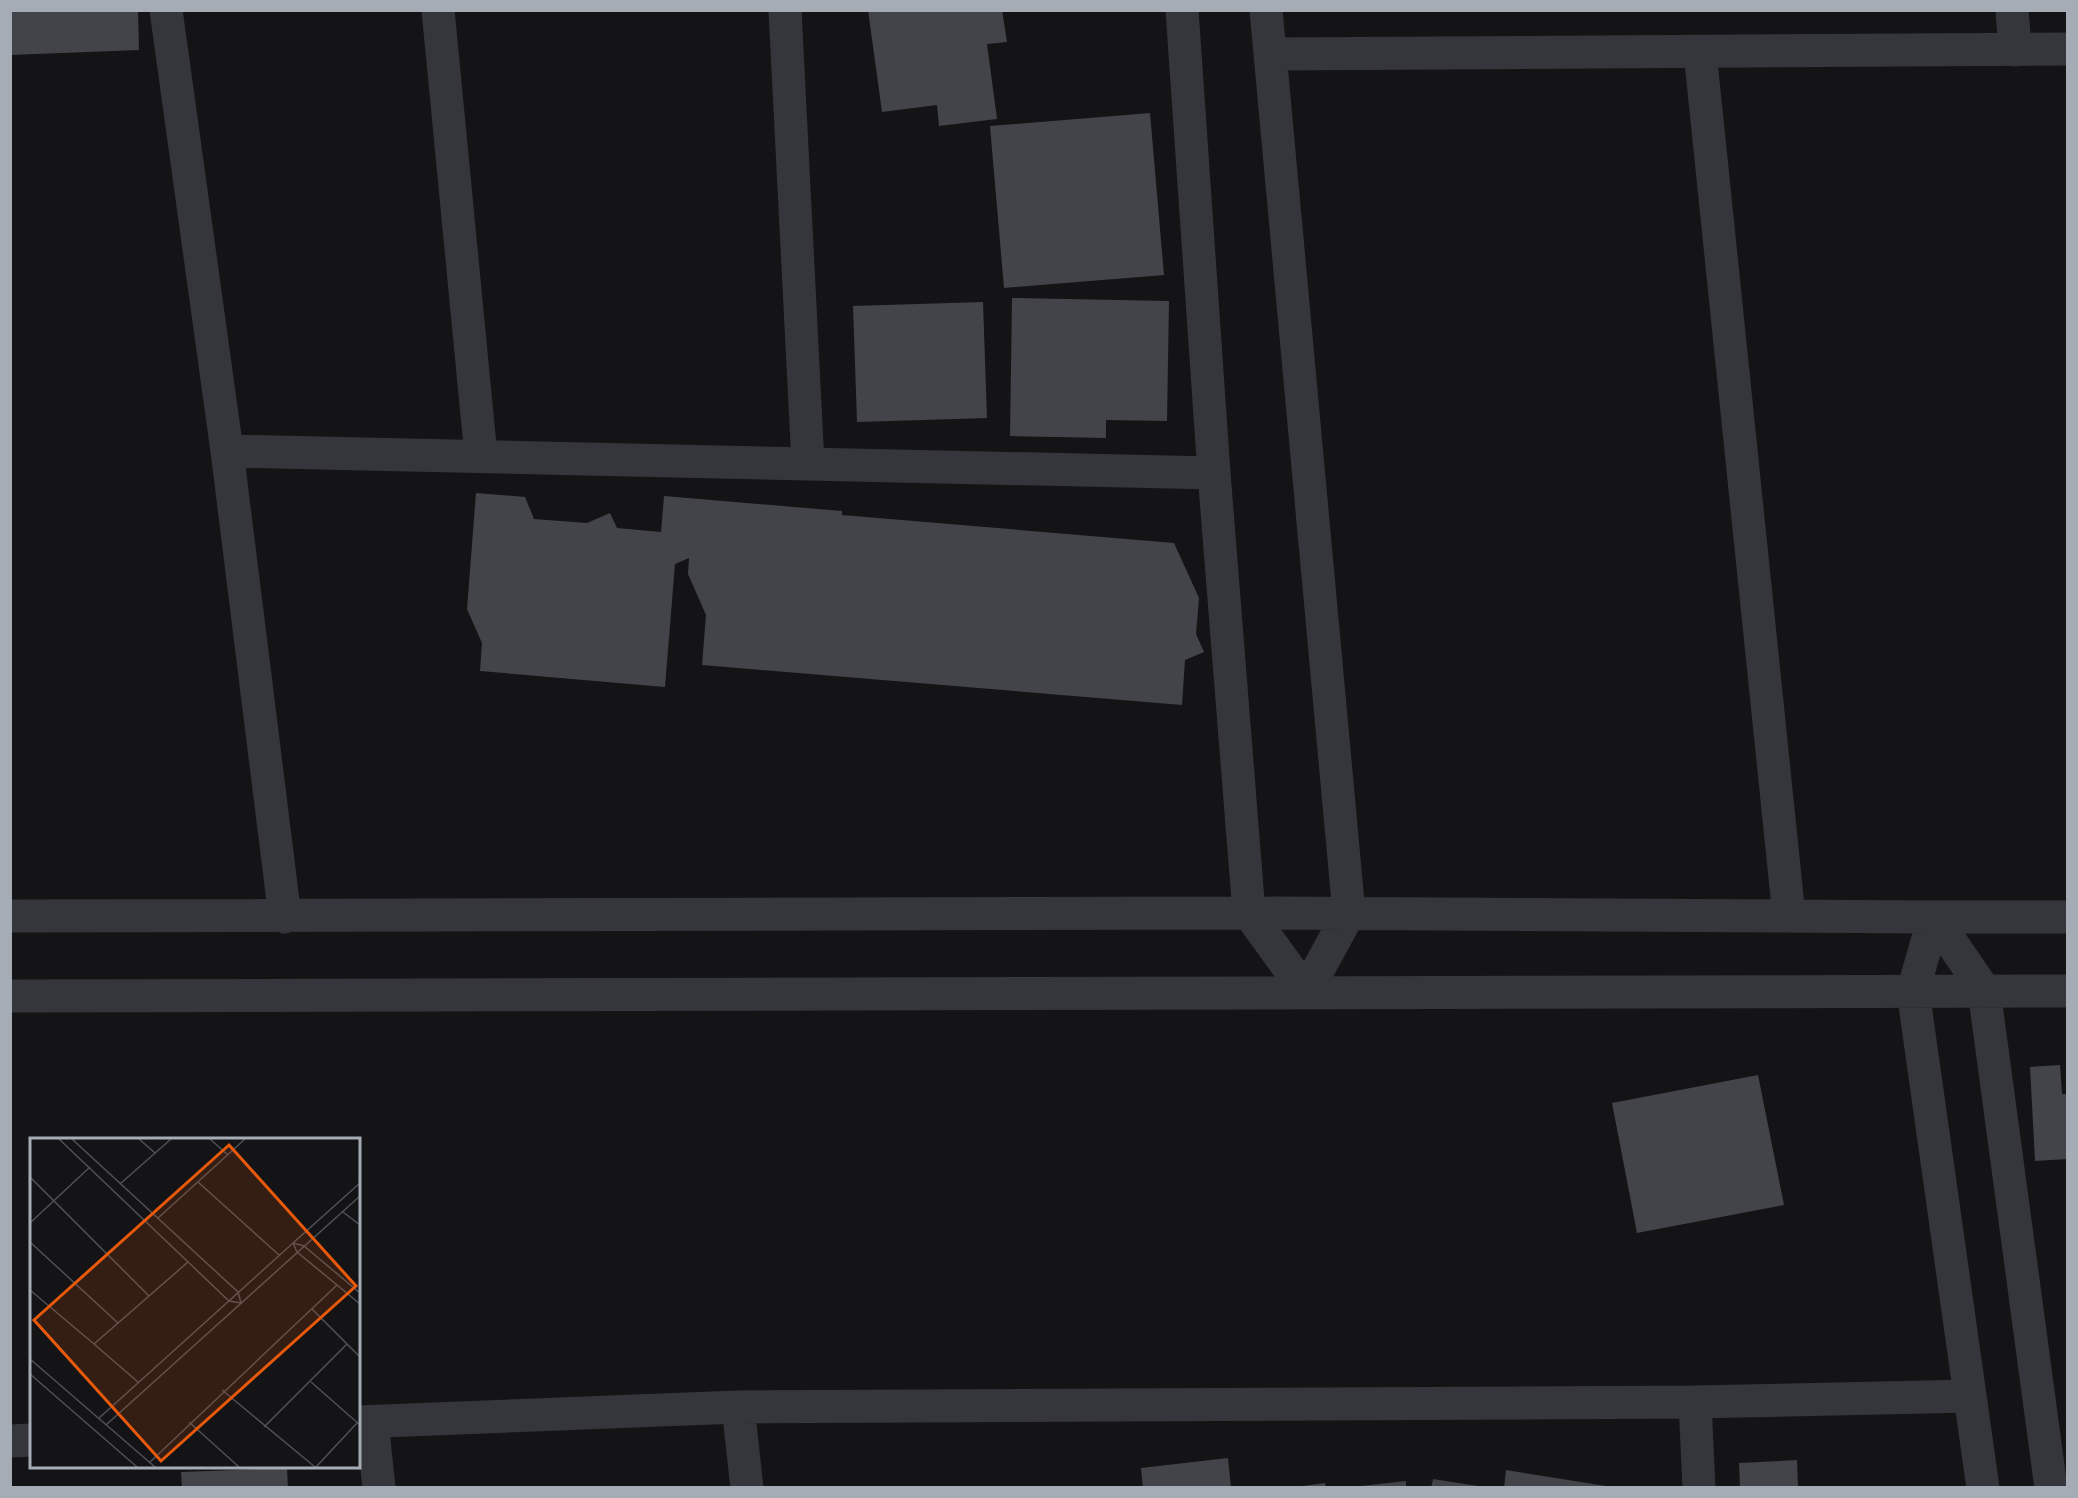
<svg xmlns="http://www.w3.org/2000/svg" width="2078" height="1498" font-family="'Golos Text',sans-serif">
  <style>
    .building { fill: #434449 }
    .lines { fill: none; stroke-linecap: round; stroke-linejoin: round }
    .minor { stroke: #35363b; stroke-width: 33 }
    .inset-road { fill: none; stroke: #4e5156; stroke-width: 1.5 }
    .view { fill: #e8590c; fill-opacity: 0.15; stroke: #e8590c; stroke-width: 3 }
    .inset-edge { fill: none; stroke: #a6acb6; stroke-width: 3 }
  </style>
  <rect width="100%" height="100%" fill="#141416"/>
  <path class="building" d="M10,10H138L139,50L10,55Z
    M868,10H1002L1007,42L987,44L997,119L939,126L937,105L882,112Z
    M1150,113L1164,275L1004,288L990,126Z
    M1012,298L1169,301L1167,421L1106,420V438L1010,436Z
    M983,302L987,418L857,422L853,306Z
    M476,493L525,497L534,519L587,523L610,513L617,528L661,532L664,496L842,511V515L1174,543L1199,598L1196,634L1204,652L1185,660L1182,705L702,665L706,615L688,574L689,558L675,564L665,687L480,671L482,643L467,609Z
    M2060,1065L2062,1094H2068V1159L2035,1161L2030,1067Z
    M1758,1075L1784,1205L1637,1233L1612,1103Z
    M1228,1458L1231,1488H1143L1141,1468Z
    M1797,1460L1798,1488H1740L1739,1463Z
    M287,1468L288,1488H182L181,1472Z
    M1506,1470L1606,1486V1488H1504Z
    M1433,1479L1478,1486V1488H1431Z
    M1406,1481V1488H1361V1486Z
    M1325,1483L1326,1488H1302V1486Z"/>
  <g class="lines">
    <path class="minor" d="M166,10L227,451
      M438,10L481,456
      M785,10L808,464
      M1182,10L1214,473L1249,913L1306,992L1349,913L1266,10
      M2012,10L2015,50
      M1700,52L1789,916
      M1270,54L2068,49
      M10,916L1249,913L1934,917L1984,990L2051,1488
      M285,917L227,451L1214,473
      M10,996L2068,991
      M1695,1402L1699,1488
      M738,1407L747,1488
      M358,1422L738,1407L1695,1402L1970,1396
      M372,1422L379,1488
      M10,1441L32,1440
      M1983,1488L1913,991L1934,917H2068"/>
  </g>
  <g transform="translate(30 1138)">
    <rect width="330" height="330" fill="#141416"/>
    <path class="inset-road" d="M29,1L199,163L211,165L208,154L42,1M109,1L125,15M180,1L198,17M0,39L119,158M168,44L249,117M330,45L263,105L267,114L330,166M90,46L141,1M313,74L330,87M128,80L215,1M0,85L60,29M0,104L88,185M0,152L64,206M282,171L330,219M0,221L125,329M0,236L107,329M108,244L64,206L158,124M281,244L330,287M192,252L285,329M68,281L263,105L274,108L330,155M159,284L209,329M76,287L330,58M234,289L317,206M119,325L307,147M286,329L327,285"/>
    <path class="view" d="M199,7L326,148L131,323L4,182Z"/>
    <rect width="330" height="330" class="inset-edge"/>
  </g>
  <rect width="2078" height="1498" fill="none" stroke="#a6acb6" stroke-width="24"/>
</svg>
